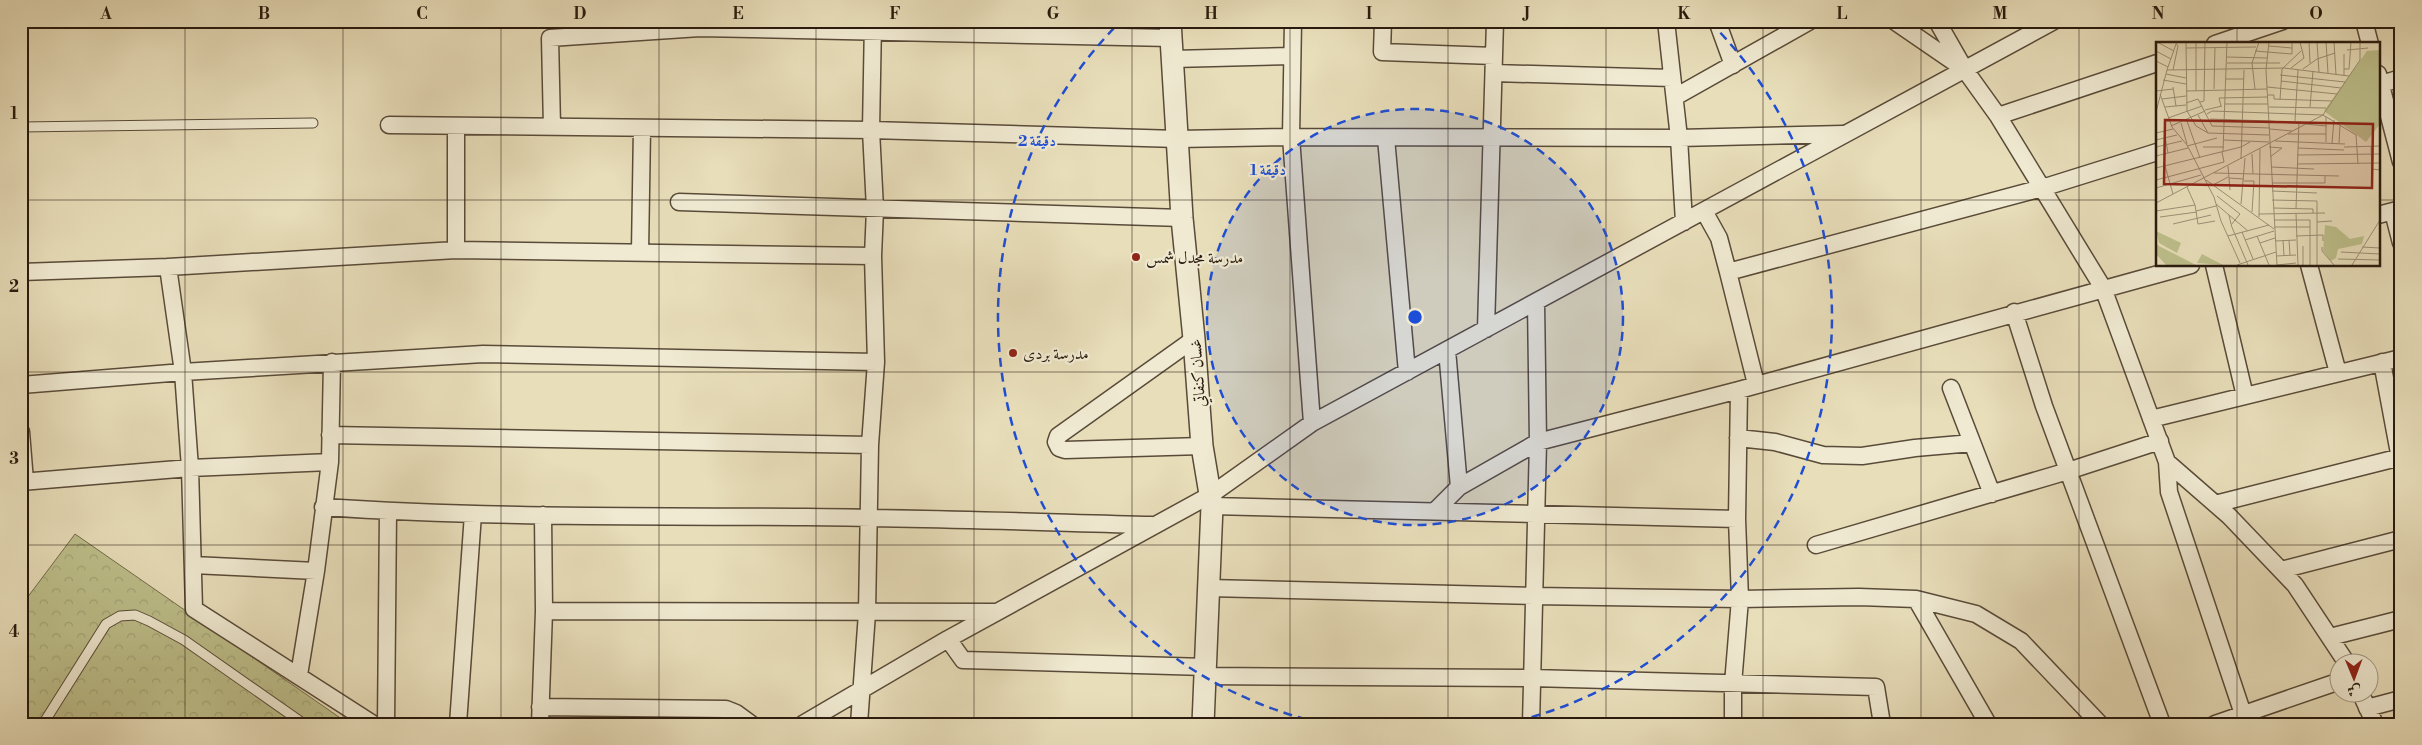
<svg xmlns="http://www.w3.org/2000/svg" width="2422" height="745" font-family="'Libre Bodoni',Amiri,serif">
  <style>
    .park { fill: url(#park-crowns); stroke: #736c4c }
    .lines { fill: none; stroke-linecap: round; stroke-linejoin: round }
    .service-casing { stroke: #594b39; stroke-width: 11 }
    .minor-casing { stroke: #594b39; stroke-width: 19 }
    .tertiary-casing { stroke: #594b39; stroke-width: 24 }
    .service { stroke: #f0ead2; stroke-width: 9 }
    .minor { stroke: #f0ead2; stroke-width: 16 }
    .tertiary { stroke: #f0ead2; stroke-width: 21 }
    .grid { fill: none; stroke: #291a0e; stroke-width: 1; stroke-opacity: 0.55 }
    .ring { fill: none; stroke: #1d4ed8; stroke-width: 2.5; stroke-dasharray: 9 6 }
    .poi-dot { fill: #8f2418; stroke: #f0ead2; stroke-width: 2 }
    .labels { text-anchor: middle; stroke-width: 4.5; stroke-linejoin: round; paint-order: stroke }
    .poi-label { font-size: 16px; fill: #291a0e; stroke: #f0ead2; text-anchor: start }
    .street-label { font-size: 16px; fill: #291a0e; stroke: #f0ead2 }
    .inset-road { fill: none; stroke: #9c9075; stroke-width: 1 }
    .view { fill: #8f2418; fill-opacity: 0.15; stroke: #8f2418; stroke-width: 2.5 }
    .inset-edge { fill: none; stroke: #291a0e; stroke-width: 2.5 }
    .centre { fill: #1d4ed8; stroke: #f0ead2; stroke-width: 2.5 }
    .ring-label { font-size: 15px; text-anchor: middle; font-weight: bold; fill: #1d4ed8; stroke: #f0ead2; stroke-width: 4.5; stroke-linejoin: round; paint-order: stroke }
    .neatline { fill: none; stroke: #291a0e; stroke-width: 2 }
    .grid-label { font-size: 16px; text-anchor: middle; font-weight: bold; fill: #291a0e }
  </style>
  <defs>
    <pattern id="park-crowns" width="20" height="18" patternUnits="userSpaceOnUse" patternTransform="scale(1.25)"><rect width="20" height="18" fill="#bdbf8b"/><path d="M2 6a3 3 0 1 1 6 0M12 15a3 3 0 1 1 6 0" fill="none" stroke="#a2a477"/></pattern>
  </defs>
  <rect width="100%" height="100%" fill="#e8deba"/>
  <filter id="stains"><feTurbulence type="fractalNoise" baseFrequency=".004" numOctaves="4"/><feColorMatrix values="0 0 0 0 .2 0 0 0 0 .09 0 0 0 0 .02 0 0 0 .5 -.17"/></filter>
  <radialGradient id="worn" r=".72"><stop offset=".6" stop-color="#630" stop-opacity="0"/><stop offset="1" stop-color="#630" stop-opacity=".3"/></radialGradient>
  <path class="park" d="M75,534L349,724H21V606Z"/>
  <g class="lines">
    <defs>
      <path id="service" d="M21,127L313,123
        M43,724L106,624L120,616L135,615L149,621L184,640L304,724"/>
      <path id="minor" d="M1293,21L1291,137L1312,423
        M1383,21L1382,52L1494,56
        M1666,21L1679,138L1684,222
        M1717,21L1733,65
        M1894,21L1961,67
        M1937,21L1965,70L1998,116L2103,288L2167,462L2229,516L2295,585L2346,662
        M2364,21L2370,44
        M2215,44L2283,21
        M1173,59L1292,56
        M1494,73L1672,78
        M2378,74L2401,162
        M2378,85L2401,78
        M1675,97L1810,21
        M1998,116L2157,63
        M389,125L871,130L1178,139L1291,137L1679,138L1843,134
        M456,126V250
        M552,127L550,38L700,28L1171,38
        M1386,138L1407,372
        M679,202L1182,218
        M1704,211L1719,238L1728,272
        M2393,212L2401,243
        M2378,215L2401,209
        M640,252L642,128
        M2214,265L2245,396
        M2309,265L2338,373
        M168,267L183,372L190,468L194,609L373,724
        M21,272L168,267L456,250L873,256
        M2014,312L2044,406L2162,724
        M1486,329L1495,21
        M1194,339L1058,436L1056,442L1059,448L1065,450L1202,446
        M1447,350L1459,487
        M2382,362L2401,464
        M1756,384L1728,272L2042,188L2157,152
        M21,385L183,372L483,354L876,362
        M1951,388L1992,494
        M2151,419L2401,358
        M21,432L25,481
        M330,435L870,445
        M1738,438L1775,442L1823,455L1862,456L1915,448L1972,443
        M2167,462L2169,492L2243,714
        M21,482L190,468L330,462
        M2215,504L2401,457
        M1212,506L1737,519
        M323,507C484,518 645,516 806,517C922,518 1037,522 1152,525
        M1436,510L1459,487L1538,442L1739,390L2191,265
        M1816,545L2068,471L2160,441
        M193,565L316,571
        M2281,570L2401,539
        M1208,588L1533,596L1740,599L1859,597L1916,599L1976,614L2021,641L2100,724
        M1916,599L1988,724
        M544,611L995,612
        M2330,637L2401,619
        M948,639L963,660L1206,667
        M299,675L316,571L330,462L332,362
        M1206,676L1531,678L1876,687L1882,724
        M2360,692L2375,724
        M540,707L726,709L736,713L751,724
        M2367,708L2401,699
        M386,724L388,512
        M458,724L473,514
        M540,724L544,611L543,515
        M803,724L948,639L1212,494L1312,423L2054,21
        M859,724L867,613L870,445L876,362L873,256L875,209L871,130L873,22
        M1531,724L1538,442L1536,302
        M1733,724V684L1740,599L1737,519L1739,390
        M2215,724L2340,681"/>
      <path id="tertiary" d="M1170,21L1182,218L1194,339L1202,446L1212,506L1203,724"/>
    </defs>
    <use href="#service" class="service-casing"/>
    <use href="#minor" class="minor-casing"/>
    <use href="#tertiary" class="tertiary-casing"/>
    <use href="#service" class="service"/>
    <use href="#minor" class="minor"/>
    <use href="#tertiary" class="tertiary"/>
  </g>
  <path class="grid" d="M185,21V724M343,21V724M501,21V724M659,21V724M816,21V724M974,21V724M1132,21V724M1290,21V724M1448,21V724M1606,21V724M1763,21V724M1921,21V724M2079,21V724M2237,21V44M21,200H2157M2378,200H2401M2237,265V724M21,372H2401M21,545H2401"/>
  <circle cx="1415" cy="317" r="208" fill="#1d4ed8" fill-opacity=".12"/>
  <g class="ring">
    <circle cx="1415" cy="317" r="208"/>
    <path d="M1321 723A417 417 0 0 1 1120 22M1710 22A417 417 0 0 1 1509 723"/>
  </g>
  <g class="poi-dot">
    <circle cx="1136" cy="257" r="5"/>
    <circle cx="1013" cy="353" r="5"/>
  </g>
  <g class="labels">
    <g class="poi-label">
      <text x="1146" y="263">مدرسة مجدل شمس</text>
      <text x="1023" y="359">مدرسة بردى</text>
    </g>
    <g class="street-label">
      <text transform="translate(1197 373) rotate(-94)" y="6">غسان كنفاتي</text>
    </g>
  </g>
  <g transform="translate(2156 42)">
    <rect width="224" height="224" fill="#e8deba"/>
    <path d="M0,189L25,201L21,211L3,201ZM0,201L3,204L40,223H10L0,212ZM46,212L67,223L41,221Z" fill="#bdbf8b"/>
    <path d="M169,183L180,185L194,197L208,194L206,202L182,207L180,216L175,219L167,209Z" fill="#bdbf8b"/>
    <path d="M224,8V82L210,100L168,69L211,9Z" fill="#bdbf8b"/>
    <path class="inset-road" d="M1,0L18,9M30,0L31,69L40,84L52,91L113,93M113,0L110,28L121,223M153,0L154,21M161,0L163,30M170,0L172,31M178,0L180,33M113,4L136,6M30,6L100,5M191,8L212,6M0,9L15,17M99,9L136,12V0M188,12V34M71,15L111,16M0,19L12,25L11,28L128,26L193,34M71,21H124M12,25L20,2M135,26L148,16L144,0M147,27L161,17L179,11M188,27H193L195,0M17,28L22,4L19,0M10,32L30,36M124,33L189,40M70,37H88M7,38L30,42M125,39L185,46M17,45L20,64M111,45L181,52M58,47L59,5M99,47L96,21L103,0M0,49L17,47M30,49L111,47M40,49V0M4,52L16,85L31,103L58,155L65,179L84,221M112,53H118V57L176,59M6,57L30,54M124,58L126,27L145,9M44,60L48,59L49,0M30,61L42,57L56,84L114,86M69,62H112M65,64L63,56L111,55M9,65L30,63M113,65L170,66M154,65L157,29M49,68L66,64M0,70L11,28M51,72L56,69L167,73L200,93L202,122M42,73L52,91M170,75V100M12,76L46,64M54,77L114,79M31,79L44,116M114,79L171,84M139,79L142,28M25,81L31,102M15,84L49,69M114,87L136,89M8,89L12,111M0,91L17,87M132,92H170M0,98L21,93M68,98L113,100M119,99L189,102M176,101L178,78M183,101L184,83M31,104L61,96M215,104L216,127L224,128M0,105L26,99M47,105H68M113,105L126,106L114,115M188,105L224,104M142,106L188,108M67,109L71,0M96,112L97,132M141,113L224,112M0,114L32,106M85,117L88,28M141,122L224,121M9,124L17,152M72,124L74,148M115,125L158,127M0,126L85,105L94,100M58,131L183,134M73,136L88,137M0,138L68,120L66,110M50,138L118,187M88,139H98L96,170M116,141H169V134M57,143L72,135M73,144H88M0,146L45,133M116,149L161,151M61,154L84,172L75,183L92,223M116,158L161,159M0,161L167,73L204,18V0M60,162L73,173L75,182M85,162L89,116M39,163L42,182L59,179M117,166L157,167V171M140,167L143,79M0,169L39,163L31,145M40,169L60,164M140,171L142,223M103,172L169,171M73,173L92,189M4,175L41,170M103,175L104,107M118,178H154V223M161,180L176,179M17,182L55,173M118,185H154M86,190L97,217M72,194L113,183M101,194L113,223M140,194L167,193V199M89,198L118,189M127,198L128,214M133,198L134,213M119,199L140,198M104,201L119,196M147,204V223M166,205V209L178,223M206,205L224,206M185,210L224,212M120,214L140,213M182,217L224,218M81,223L120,210M121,223L140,221M161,223V159M196,223L224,178"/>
    <path class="view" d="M9,78L217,82L216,146L8,142Z"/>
    <rect width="224" height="224" class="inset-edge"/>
  </g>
  <circle cx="1415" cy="317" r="8" class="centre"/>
  <g class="ring-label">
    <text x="1037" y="146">2 دقيقة</text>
    <text x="1268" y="175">1 دقيقة</text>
  </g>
  <rect width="2422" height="745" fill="none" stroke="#e8deba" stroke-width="55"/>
  <g transform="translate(2354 678) rotate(179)"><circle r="24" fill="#f0ead2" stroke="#a09784"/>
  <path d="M0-4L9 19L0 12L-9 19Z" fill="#8f2418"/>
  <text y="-8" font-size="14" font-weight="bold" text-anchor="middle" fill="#291a0e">ش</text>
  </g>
  <rect x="28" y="28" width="2366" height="690" class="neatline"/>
  <g class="grid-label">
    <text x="106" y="19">A</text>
    <text x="264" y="19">B</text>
    <text x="422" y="19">C</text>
    <text x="580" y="19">D</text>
    <text x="738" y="19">E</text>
    <text x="895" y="19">F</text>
    <text x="1053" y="19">G</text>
    <text x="1211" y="19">H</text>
    <text x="1369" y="19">I</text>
    <text x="1527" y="19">J</text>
    <text x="1684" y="19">K</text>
    <text x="1842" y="19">L</text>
    <text x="2000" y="19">M</text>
    <text x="2158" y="19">N</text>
    <text x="2316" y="19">O</text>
    <text x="14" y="119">1</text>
    <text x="14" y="292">2</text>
    <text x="14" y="464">3</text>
    <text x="14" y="637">4</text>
  </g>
  <rect width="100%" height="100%" filter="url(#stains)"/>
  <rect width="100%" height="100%" fill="url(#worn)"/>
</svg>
